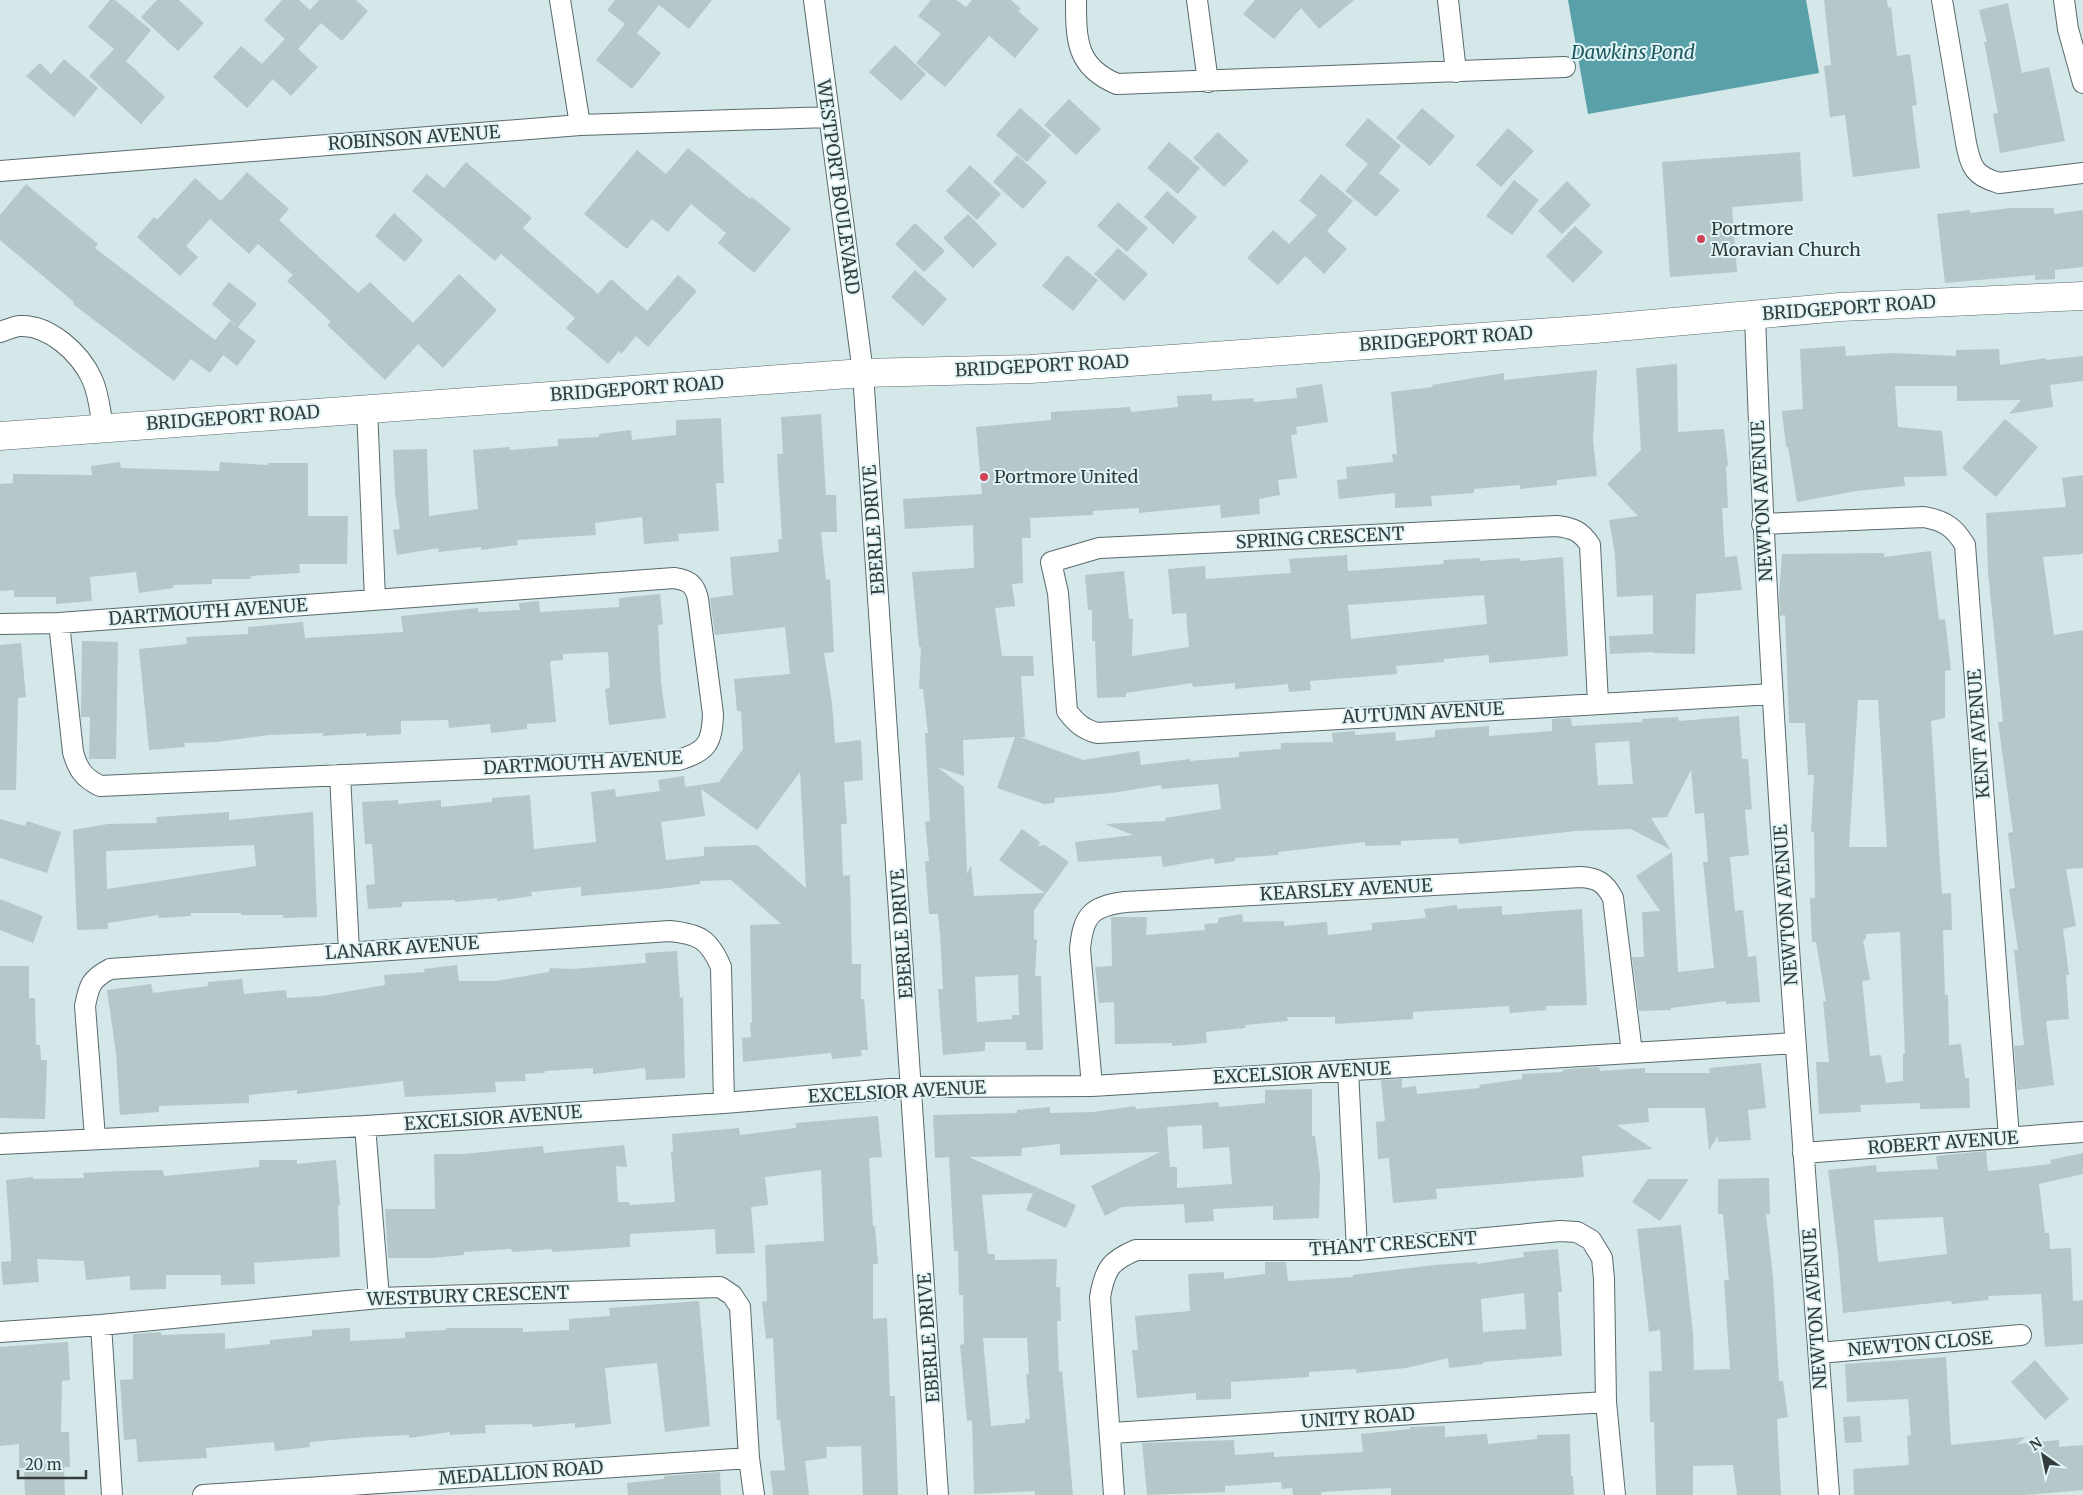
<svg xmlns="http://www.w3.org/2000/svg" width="2083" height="1495" font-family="Merriweather,serif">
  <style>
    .water { fill: #5aa0a8 }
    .building { fill: #b5c7c9; fill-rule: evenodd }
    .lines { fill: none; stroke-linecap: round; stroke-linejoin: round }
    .minor-casing { stroke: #5a6a6c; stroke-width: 22 }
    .secondary-casing { stroke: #5a6a6c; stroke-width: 29 }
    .minor { stroke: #fff; stroke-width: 20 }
    .secondary { stroke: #fff; stroke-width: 28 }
    .poi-dot { fill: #d24256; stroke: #e1f4f6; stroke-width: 2 }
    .labels { text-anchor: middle; stroke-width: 4; stroke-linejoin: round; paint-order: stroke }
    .street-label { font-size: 18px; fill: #353c3d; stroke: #e1f4f6 }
    .poi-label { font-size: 18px; fill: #353c3d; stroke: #e1f4f6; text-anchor: start }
    .water-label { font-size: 19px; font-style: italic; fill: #1e595f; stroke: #e1f4f6 }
  </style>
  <rect width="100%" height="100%" fill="#d4e7e9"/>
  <path class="water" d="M1568,0H1806L1819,73L1588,114Z"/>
  <path class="building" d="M110,0H115L151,30L126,61L165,97L141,124L89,76L114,49L88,27Z
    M157,0H179L204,23L178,51L141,17Z
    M282,0H299L310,10L319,0H356L368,11L342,41L321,23L298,49L318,67L291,96L273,79L247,108L213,77L241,46L262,64L285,39L264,20Z
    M615,0H712L689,29L659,5L637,33L661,53L632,89L596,60L625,24L607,10Z
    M931,0H956L966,7L972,0H1011L1021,9L1018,11L1039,29L1015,58L989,36L945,87L916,63L941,34L918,16Z
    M1255,0H1354L1319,29L1301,8L1274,39L1243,14Z
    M1824,0H1887L1888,8L1891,7L1897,56L1910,54L1917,105L1912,106L1920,168L1853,177L1845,115L1830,117L1824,66L1831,65Z
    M2008,3L2022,73L2049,67L2065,141L2000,153L1993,114L1998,113L1984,42H1987L1979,10Z
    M895,45L926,74L901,101L869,72Z
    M64,59L98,88L74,117L26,76L40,63L51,74Z
    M1069,99L1101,129L1076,155L1044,125Z
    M1020,108L1051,135L1027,162L996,135Z
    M1422,108L1455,136L1430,166L1396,138Z
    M1368,118L1401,146L1379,173L1400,190L1376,217L1345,191L1368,164L1345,145Z
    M1508,128L1534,151L1501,187L1476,165Z
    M1218,132L1249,161L1224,187L1193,158Z
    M1169,142L1200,168L1178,194L1147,168Z
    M688,148L750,199L752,197L791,229L754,273L718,243L726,233L691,204L668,232L652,219L627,249L584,214L637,150L666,174Z
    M1800,152L1803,201L1732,207L1737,272L1670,277L1662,162Z
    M1017,155L1047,182L1023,209L993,182Z
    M466,162L532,218L523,228L598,294L611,279L647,311L678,275L697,291L648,347L636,336L621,354L619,351L608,364L566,328L575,318L501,254L495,261L412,191L427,174L444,188Z
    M970,165L1001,194L977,220L946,191Z
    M247,172L289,209L279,220L358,293L370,282L413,323L459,274L497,310L443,368L418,344L385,380L327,325L331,322L287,281L293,275L258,244L249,254L210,219L186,246L198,257L180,276L137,237L154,217L157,220L195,178L221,201Z
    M1321,174L1353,201L1327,231L1347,249L1324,274L1305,256L1278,285L1247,258L1273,230L1289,244L1317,215L1299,201Z
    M1514,180L1539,200L1512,235L1486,216Z
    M1567,181L1591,205L1562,234L1538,211Z
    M26,184L98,244L95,248L215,340L230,321L256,341L237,366L223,355L210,373L191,359L174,381L73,304L74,302L0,240V215Z
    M1167,191L1197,217L1173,244L1144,217Z
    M1118,202L1148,228L1127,252L1097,226Z
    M2010,208H2054V214L2083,210V267L2055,270V279L2035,280V275L1945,283L1937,214L1970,210V213Z
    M394,213L423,240L405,262L375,236Z
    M968,214L997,244L973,268L943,238Z
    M915,223L945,251L924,272L895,244Z
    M1575,226L1603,252L1573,283L1546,256Z
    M1118,248L1148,274L1124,301L1094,274Z
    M1067,255L1098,280L1073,311L1042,286Z
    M915,270L947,299L923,326L891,297Z
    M229,282L257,304L238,327L212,304Z
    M1845,346L1846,356L1893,353L1956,356V350L1999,349L2000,365L2046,358V360L2083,356V381L2050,385L2053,407L2009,414L2021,400L1957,401V386H1895L1898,427L1942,431L1947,476L1904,477L1905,486L1856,491L1797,502L1788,447H1786L1782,411L1803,409L1800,349Z
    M1677,364L1678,432L1724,429L1728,466H1726L1728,508H1722L1725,557L1737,556L1742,590L1696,594L1695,654L1653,653V652L1610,654L1609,636L1653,634V595L1617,597L1615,554L1609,520L1638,516L1607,484L1641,450L1636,368Z
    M1597,370L1593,440L1597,476L1557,480V485L1520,489V485L1474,489V493L1431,496L1432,506L1395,508V493L1339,499L1337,480L1347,479L1346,467L1393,462L1392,454H1397L1391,392L1433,387L1432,385L1504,373V380Z
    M1322,384L1328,422L1296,427L1297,434L1291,435L1297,478L1278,480L1280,495L1259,499L1260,514L1221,518L1220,505L1139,513V508L1093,511V515L1030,518L1031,538H1022L1023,583L1012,584L1015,606L995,608L1002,656H1033L1034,676H1021L1025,737H1020L1083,760L1139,751L1141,765L1190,759V761L1239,757V752L1281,749V743L1333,742L1332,733L1355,731V735L1395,732L1396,741L1435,737V730L1489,726V736L1552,731V719L1571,718L1572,726L1642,722V719L1678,717L1679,721L1739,716L1742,759H1748L1752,809L1745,810L1749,855L1730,857L1735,911L1743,910L1748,957L1756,956L1760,1002L1726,1004V1001L1671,1008V1010L1639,1011L1632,957H1644L1642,912L1660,911L1636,876L1672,852L1678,972L1714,968L1703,862H1708L1704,813L1695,814L1691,770L1667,817L1651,818L1671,850L1631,829L1576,831L1459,844L1458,838L1401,841V845L1365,846V842L1278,852L1279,855L1235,858V861L1215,864L1214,858L1163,867L1161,856L1078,862L1075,842L1133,835L1105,824L1166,821L1165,818L1221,809L1218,784L1162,789L1161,785L1112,793L1055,798L1054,803L1044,804L997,788L1015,737L963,740L964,776L937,767L964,787L967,874L971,865L974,896L1045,893L999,860L1022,829L1040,842L1038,846L1045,845L1069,862L1034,910V939L1037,940L1035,976H1041L1043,1050H1026V1042H985V1051L943,1055L938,989H943L940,934L938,914H929L925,861H929L925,822L930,821L925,733H928L923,689H919L921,647H919L912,572L974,568L973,525L905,529L903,499L982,494L976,427L1051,420V412L1130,407L1131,412L1178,407L1177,396L1212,394V401L1254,398V402L1297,398L1296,388ZM1629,741L1633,784L1598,785L1595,743ZM1018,975L1019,1015H1012V1019L977,1022L975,977Z
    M821,414L826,495H836L837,532H821L826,580L830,579L834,652L824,653L832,703L835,743L861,740L863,780L844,782L847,824H841L843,876L850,875L852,964H861V999H864L868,1050H861L862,1056L832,1059L831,1053L743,1062L742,1038L751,1037L750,1023L752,1022L750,925L781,924L731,880L700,881V884L660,889L581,896V887L531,892L532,896L497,901V898L455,902V900L402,902V907L368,909L366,885L375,884L372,844H365L362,802L398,800V804L441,800V807L492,802V798L530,795L534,849L596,842L591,792L615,789L616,797L660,791L658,780L684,776L685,787L719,782L743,749L741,711H737L734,679L790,674L785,627L715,635L710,598L733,595L730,557L779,552L778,539H782L777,454H783L781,417ZM800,772L806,888L757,845L704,847V856L666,860L661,822L705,816L701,789L757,830Z
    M721,418L724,483H716L719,531L678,534L679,541L644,544L642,517L595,523L596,535L517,540L518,545L481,550V547L439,552L438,548L397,555L393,530L400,529L395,493L393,450L427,449L429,516L478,509L473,450L510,447V450L558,446V439L599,437V434L631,430L632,440L676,435V420Z
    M2005,419L2038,447L1996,497L1962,468Z
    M120,462L121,468L219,471L220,462L268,465V463H308V516H348L347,564H299L300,573L251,576V579H212V584L173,585V588L139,593L136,572L90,577L92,601L56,604V597H14V590L0,591V484L13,483V474L92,475L91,466Z
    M2083,475V554L2043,557L2054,635L2083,630V868L2066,869L2076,926L2063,929L2069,975H2066L2069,1019L2046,1021L2054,1085L2017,1090L2014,1046L2024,1045L2014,950H2018L2009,889L2015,888L2008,833L2013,832L1998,722H2003L1988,572L1986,513L2066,507L2062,478Z
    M1931,551L1939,620L1945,619L1951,670L1945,671V718L1931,721L1942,894L1951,893L1952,930H1943L1945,995H1948L1949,1045L1961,1044L1965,1078H1969L1970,1108L1920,1109V1103L1860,1105L1861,1112L1819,1114L1816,1062H1829L1823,1001H1826L1816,942H1812L1810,898H1815L1814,832H1811L1814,775H1808L1805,723H1789L1785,615L1780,616L1779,594L1782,554L1884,553V557ZM1858,700H1878L1887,847H1849ZM1900,932L1905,1054H1903V1081L1886,1083L1881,1055L1870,1056L1862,981L1870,980L1863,940L1866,939V934Z
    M1347,555L1348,571L1444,564L1443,560L1480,558V561L1520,558V561L1563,557L1568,656L1489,663V655L1444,659V662L1396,666L1397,674L1310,681L1311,690L1289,692L1288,684L1235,689V683L1193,687L1192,683L1126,693V697L1097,698L1095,641H1092V610H1088L1085,575L1124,571L1129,619H1133L1132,656L1189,647L1186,613L1172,614L1168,569L1205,566L1206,579L1291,573L1289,559ZM1484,595L1487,624L1351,639L1348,605Z
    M660,594L663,624L658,625L661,682L666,718L609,725L605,689L610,688L608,652L563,654V660L550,661L556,722L527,724V729L491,733L490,724L449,728L448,720L401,721V734L366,736V733L323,736V733L269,735L217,742L184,743L185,747L149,750L139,649L187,644L186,637L248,634V627L303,622L305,638L403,632L401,616L478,608V612L520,610L519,603L539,601L540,612L619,607V598Z
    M82,641L118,642L116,759H89L90,717H81V714Z
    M21,643L26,697L18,698L16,790H0V645Z
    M229,812V820L313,812L317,917L283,918V915H241V913H191V916L159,918L158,915L108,923V929L77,930L73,830L108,824L157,823L156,817ZM254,845L256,866L107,889L106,851Z
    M0,819L25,826L27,821L61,832L47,873L0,858Z
    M0,899L43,916L33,943L0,930Z
    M1457,905V909L1502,906V915L1582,909L1587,1005L1546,1006V1010L1510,1013L1509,1006L1413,1012V1019L1335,1024V1017H1287L1288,1021L1245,1025V1028L1206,1032L1207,1043L1172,1046V1043L1115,1044L1114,1002L1099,1003L1095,967L1112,966L1111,917H1147L1146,935L1205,930L1204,924L1218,923V918L1242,914L1243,922L1284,921V926L1327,922L1328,935L1372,930V923L1426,918L1424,909Z
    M677,951L680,998L683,997L685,1078L646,1080L645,1068L593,1074V1068L545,1071V1073L525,1074L526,1081L495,1082L496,1092L405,1097L403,1081L297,1094V1090L249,1095V1103L159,1106V1112L120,1115L116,1053L107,990L151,984L153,993L208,986V982L242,979L244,994L286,990L287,998L322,996L385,985L384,975L425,972L424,969L457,965L459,981H496L549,972L550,968L573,969L646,963L645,953Z
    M0,966H29V998H35L36,1045H40L41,1060H47L45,1119L0,1118Z
    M1761,1063L1766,1108L1748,1110L1751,1140L1718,1142V1136L1709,1150L1705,1108H1648L1649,1122L1617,1125L1653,1149L1582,1156L1584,1177L1436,1189L1437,1199L1393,1203L1389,1158L1378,1159L1376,1122L1385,1121L1381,1080L1402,1079V1088L1416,1086L1417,1094L1480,1088L1479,1085L1522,1079V1074L1563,1072L1562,1070L1569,1069L1599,1067L1600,1071L1645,1068V1073H1710L1709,1068Z
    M1312,1089V1136H1315L1320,1174L1319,1218L1273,1220V1206L1213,1209L1214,1221L1185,1223L1184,1204L1122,1207L1105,1216L1091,1186L1160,1152L1060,1155V1144L1022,1148L1021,1156L969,1157L1076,1205L1066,1228L1026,1210L1033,1193L982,1195L988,1254H995V1260L1057,1259L1056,1287H1060L1061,1321H1057L1059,1372L1062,1371L1073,1495H1035V1491L974,1494L972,1420L967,1421L960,1345L964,1344L963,1295H959L958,1251H954L949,1157L935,1158L933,1115L1017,1113V1110L1050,1107V1113L1093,1112L1135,1106L1136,1109L1219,1102V1107L1265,1103V1090ZM1202,1125L1203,1149L1229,1147L1232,1184L1177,1188V1167H1170L1167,1127ZM983,1338H1027L1029,1374H1026L1030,1419H1025V1423L991,1426Z
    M878,1116L882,1157L869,1158L873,1226H875L878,1264H873V1319L887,1318L890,1396H895L898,1495H863L861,1446L826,1447L827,1458L805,1461L809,1495H773L770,1471L785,1470L780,1420H777L773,1338L766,1339L762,1302L767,1301L765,1245L824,1241L821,1170L765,1177L768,1205L751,1207L755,1253L716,1254L715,1229L630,1234V1247L552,1252V1249L512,1252L511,1249L464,1252V1255L432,1258H388L385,1209H435L434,1154H464L543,1146L544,1153L624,1145L627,1167L616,1166L618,1202H629L630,1205L675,1202L671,1152H673L672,1134L739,1128L740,1135L796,1128V1123Z
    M1986,1151L1988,1171L2051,1164L2050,1160L2083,1153V1174L2039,1184L2045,1233H2049L2050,1249L2071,1248L2073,1301L2083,1300V1344L2045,1347L2041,1294L1988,1296L1989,1300L1952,1304L1951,1301L1843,1313L1838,1254L1828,1170L1876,1165L1877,1172L1938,1169L1936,1156ZM1943,1217L1947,1254L1878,1262L1874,1220Z
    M259,1160H297V1164L336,1160L340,1205H338L340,1257L254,1263L255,1284L221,1285V1275H166V1289L130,1290V1276L86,1280L84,1261L37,1259L39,1282L3,1285L1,1262L11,1261V1250L6,1180L33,1177V1179L84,1178L83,1173L120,1171L163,1170L164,1176L259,1167Z
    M1769,1178L1770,1214H1766L1773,1277L1779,1381H1783L1788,1417L1777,1419L1781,1495H1737L1733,1465L1693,1466V1495H1656L1654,1422H1650L1649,1371H1662L1660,1330L1649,1332L1637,1229L1681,1225L1693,1334L1694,1370L1730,1369L1724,1280H1729L1723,1214H1718V1179Z
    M1648,1179H1689L1660,1221L1632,1202Z
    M1558,1249L1562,1292H1558L1562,1356L1483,1362V1364L1449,1368L1448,1358L1406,1368L1356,1373V1369L1309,1372V1377L1231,1382V1399L1196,1400V1393L1137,1398L1132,1350H1138L1135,1316L1190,1311L1188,1274L1224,1272V1279L1265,1274V1262H1286L1288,1281L1353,1277V1275L1434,1265L1477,1262V1264L1524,1257L1523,1252ZM1524,1293L1526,1329L1483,1332L1481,1299Z
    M699,1301L710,1426L665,1432L657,1363L605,1368L611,1424L575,1428V1423L533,1427L532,1424L485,1425L486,1433L450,1435V1432L409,1438V1435L367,1437L310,1442V1447L275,1451L274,1442L206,1448L207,1458L138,1462L136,1439L124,1440L120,1380L133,1379V1334L161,1332V1335L225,1333V1349L270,1344V1340L312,1336V1330L350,1328V1341L405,1338V1332L446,1330V1328H523V1332L569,1330V1319L610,1316L609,1308Z
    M68,1342L70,1380L62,1381L61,1432H69L70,1467H64L65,1495H25L24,1468H19V1444L0,1446V1347Z
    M1946,1357L1951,1445L2026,1437L2017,1444L2059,1440V1447L2083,1445V1490L2026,1495H1854L1853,1469L1909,1465L1907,1436L1911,1435L1908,1399L1847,1402L1845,1364Z
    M2035,1360L2069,1399L2045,1420L2011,1382Z
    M1860,1416L1862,1442L1845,1443L1843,1417Z
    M1445,1426V1437L1487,1434L1488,1444L1537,1439V1435L1570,1434L1571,1476H1573L1574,1495H1391V1488L1321,1492V1495H1293L1292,1488L1282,1489L1281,1482L1225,1486V1492L1147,1495L1142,1443L1234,1440L1235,1455L1274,1452V1457L1363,1452L1361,1434L1410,1429V1427Z
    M720,1472L721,1495H628L627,1483L664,1479V1476Z"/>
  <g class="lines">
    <defs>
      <path id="minor" d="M560,0L580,125
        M814,0L863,373L938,1495
        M1076,0C1076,40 1076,67 1117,84L1565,67
        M1197,0L1208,82
        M1448,0L1456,72
        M1942,0L1966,143C1971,167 1974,176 1999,183L2083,173
        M2064,0L2068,29L2083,83
        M0,171L580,125L829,117
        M1755,315C1768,709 1800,1102 1829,1495
        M0,332C6,330 13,327 19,326C49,324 80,353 92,379C99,394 100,411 103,428
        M367,408L375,599
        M1762,524L1924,517C1945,521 1954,527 1965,545L2009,1138
        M0,624L59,623L674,578C688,580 695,584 698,599L713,714C712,743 707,752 678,760L100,786C84,778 78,770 73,752L59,623
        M1598,703L1590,545C1581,531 1573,528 1557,526L1099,548L1051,562L1058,593L1067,711C1076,723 1083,729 1097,733L1773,694
        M340,775L349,951
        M1348,1070L1357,1250
        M1092,1086L1080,949C1083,916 1091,906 1125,902L1581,877C1598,878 1605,883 1613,898L1632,1053
        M365,1126L379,1298
        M95,1138L85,1006C89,985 91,979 110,969L670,931C699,934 709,939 721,967L724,1103
        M0,1144L365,1126L724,1103L913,1087L1092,1086L1795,1043
        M1803,1153L2083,1132
        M101,1325L112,1495
        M0,1332L101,1325L379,1298L720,1287L732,1295L740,1307L749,1458L754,1495
        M1819,1353L2021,1335
        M1111,1433L1606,1402
        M203,1495L749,1458
        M1114,1495L1100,1297C1105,1269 1110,1261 1136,1250H1357L1560,1231L1577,1232L1591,1240L1602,1258L1604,1279L1606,1402L1615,1495"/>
      <path id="secondary" d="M0,436L863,373L1030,369L1595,329L1840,307L2083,296"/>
    </defs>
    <use href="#minor" class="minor-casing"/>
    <use href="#secondary" class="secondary-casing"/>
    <use href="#minor" class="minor"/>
    <use href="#secondary" class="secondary"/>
  </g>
  <g class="poi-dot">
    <circle cx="1701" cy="239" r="5"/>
    <circle cx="984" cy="477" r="5"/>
  </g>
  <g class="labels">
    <g class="street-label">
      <text transform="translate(414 138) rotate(-4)" y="6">ROBINSON AVENUE</text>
      <text transform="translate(838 187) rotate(82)" y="6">WESTPORT BOULEVARD</text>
      <text transform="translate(1849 308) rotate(-4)" y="6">BRIDGEPORT ROAD</text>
      <text transform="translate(1446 339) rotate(-4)" y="6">BRIDGEPORT ROAD</text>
      <text transform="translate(1042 366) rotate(-3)" y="6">BRIDGEPORT ROAD</text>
      <text transform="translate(637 389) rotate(-4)" y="6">BRIDGEPORT ROAD</text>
      <text transform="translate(233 418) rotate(-4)" y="6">BRIDGEPORT ROAD</text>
      <text transform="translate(1762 501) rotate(-93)" y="6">NEWTON AVENUE</text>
      <text transform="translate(874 530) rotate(-94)" y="6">EBERLE DRIVE</text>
      <text transform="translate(1320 538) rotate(-3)" y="6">SPRING CRESCENT</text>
      <text transform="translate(208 612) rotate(-4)" y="6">DARTMOUTH AVENUE</text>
      <text transform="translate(1423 713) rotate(-3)" y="6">AUTUMN AVENUE</text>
      <text transform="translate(1979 734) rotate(-94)" y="6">KENT AVENUE</text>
      <text transform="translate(583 763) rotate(-3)" y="6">DARTMOUTH AVENUE</text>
      <text transform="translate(1346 890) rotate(-3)" y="6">KEARSLEY AVENUE</text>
      <text transform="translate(1786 905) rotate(-94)" y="6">NEWTON AVENUE</text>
      <text transform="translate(902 934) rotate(-94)" y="6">EBERLE DRIVE</text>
      <text transform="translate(402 948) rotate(-4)" y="6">LANARK AVENUE</text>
      <text transform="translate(1302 1073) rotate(-3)" y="6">EXCELSIOR AVENUE</text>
      <text transform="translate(897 1092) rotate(-3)" y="6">EXCELSIOR AVENUE</text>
      <text transform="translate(493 1118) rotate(-4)" y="6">EXCELSIOR AVENUE</text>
      <text transform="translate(1943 1143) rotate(-4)" y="6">ROBERT AVENUE</text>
      <text transform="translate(1393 1244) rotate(-4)" y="6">THANT CRESCENT</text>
      <text transform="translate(468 1296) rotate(-2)" y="6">WESTBURY CRESCENT</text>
      <text transform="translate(1815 1309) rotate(-94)" y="6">NEWTON AVENUE</text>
      <text transform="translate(929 1338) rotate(-94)" y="6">EBERLE DRIVE</text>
      <text transform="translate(1920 1344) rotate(-5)" y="6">NEWTON CLOSE</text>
      <text transform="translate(1358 1418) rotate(-4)" y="6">UNITY ROAD</text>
      <text transform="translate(521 1473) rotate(-4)" y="6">MEDALLION ROAD</text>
    </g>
    <g class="poi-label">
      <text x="1711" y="235">Portmore<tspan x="1711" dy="21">Moravian Church</tspan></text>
      <text x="994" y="483">Portmore United</text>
    </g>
    <g class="water-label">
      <text x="1633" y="59">Dawkins Pond</text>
    </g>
  </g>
  <g transform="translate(2043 1455) rotate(327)" stroke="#e1f4f6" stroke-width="4" paint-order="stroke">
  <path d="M0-4L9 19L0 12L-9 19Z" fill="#353c3d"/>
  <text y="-8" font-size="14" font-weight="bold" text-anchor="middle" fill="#353c3d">N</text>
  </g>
  <path d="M18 1470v8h68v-8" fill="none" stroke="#353c3d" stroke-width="2.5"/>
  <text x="25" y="1470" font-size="15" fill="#353c3d" stroke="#e1f4f6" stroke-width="4" paint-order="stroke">20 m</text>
</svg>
